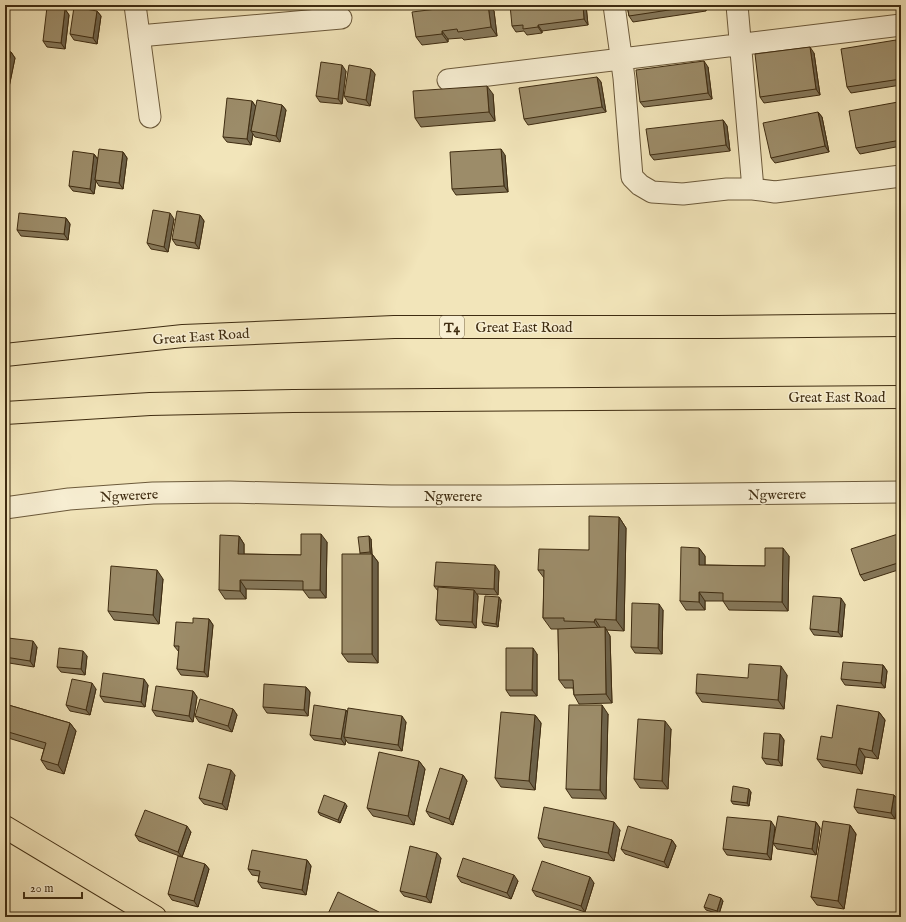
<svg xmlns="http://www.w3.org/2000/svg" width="906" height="922" font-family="'IM FELL English',serif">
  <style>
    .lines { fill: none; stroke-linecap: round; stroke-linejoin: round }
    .minor-casing { stroke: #6c5a3b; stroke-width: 23 }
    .major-casing { stroke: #3f2c11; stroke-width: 24 }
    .minor { stroke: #f7eed2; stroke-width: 21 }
    .major { stroke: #f2e5ba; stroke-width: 22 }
    .wall { fill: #86785a; stroke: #3f2c11 }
    .shaded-wall { fill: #6d624a; stroke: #3f2c11 }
    .building { fill: #9c8c69; stroke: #3f2c11 }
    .labels { text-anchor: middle; stroke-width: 3; stroke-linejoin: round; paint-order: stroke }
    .shield { fill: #f7eed2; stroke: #76664b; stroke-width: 1 }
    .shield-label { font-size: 13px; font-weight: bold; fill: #3f2c11 }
    .street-label { font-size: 14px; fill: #3f2c11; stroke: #f7eed2 }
  </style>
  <rect width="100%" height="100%" fill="#f2e5ba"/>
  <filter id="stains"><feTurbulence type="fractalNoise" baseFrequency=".005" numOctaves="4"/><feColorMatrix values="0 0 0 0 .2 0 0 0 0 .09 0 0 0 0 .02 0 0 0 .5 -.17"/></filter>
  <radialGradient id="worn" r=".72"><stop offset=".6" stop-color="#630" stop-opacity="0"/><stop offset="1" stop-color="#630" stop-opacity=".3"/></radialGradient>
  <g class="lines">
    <defs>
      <path id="minor" d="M135,5L150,117
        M614,5L624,78L632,177L640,185L652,192L683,194L727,189H753L775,192L901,176
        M737,5L753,189
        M139,36L341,18
        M448,80L901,25
        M5,508L69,499L153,493L230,492L391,496H507L901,492"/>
      <path id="major" d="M5,355L183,336L394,327H717L901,325
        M5,413L150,404L293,401L901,397
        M5,827L155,917"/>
    </defs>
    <use href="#minor" class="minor-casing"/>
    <use href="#major" class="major-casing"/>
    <use href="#minor" class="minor"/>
    <use href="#major" class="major"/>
  </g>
  <path class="wall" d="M586,5L588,25L542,31V33L527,35L524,31L516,32L512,26Z
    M627,5H706V11L633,22L629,16Z
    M65,9L69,15L65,49L47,47L43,41Z
    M97,11L101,16L97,44L74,40L70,34Z
    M494,11L497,36L464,40L462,38L448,39V42L422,45L416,37Z
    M900,46L901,52V85L851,93L847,87Z
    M5,51L11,52L15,58L8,92H5Z
    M814,53L820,95L764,103L760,97Z
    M708,67L712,99L644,107L640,102Z
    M371,69L375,74L370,106L348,102L344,96Z
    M346,71L342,104L320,102L316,96Z
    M597,77L601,82L606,112L528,125L524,119Z
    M493,94L495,121L421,127L415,118Z
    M252,101L256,107L282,105L286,110L280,142L255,137L253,134L251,145L227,142L223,137Z
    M898,102L901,106V146L860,154L856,148Z
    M818,112L822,117L829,152L775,163L771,158Z
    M723,120L727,126L730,151L654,160L650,155Z
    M123,152L127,158L123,189L99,186L96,181L94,194L73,191L69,186L94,154L97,158Z
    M505,155L508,192L456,195L452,189Z
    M200,215L204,221L199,249L176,245L172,239Z
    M66,218L70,224L68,240L21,236L17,230Z
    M174,219L168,252L151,249L147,243Z
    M619,517L626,528L624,631L606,630L610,636L612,703L579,704L574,695L573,688H565L559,680L558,629H551L543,618L544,578L538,570L589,550Z
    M898,534L901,538V569L864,581L860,575Z
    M239,536L244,544V554L301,555L327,542L326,598H309L303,590L246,589V599H225L219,590Z
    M371,539L372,554L378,562V663L348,662L342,654L360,554V553Z
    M699,548L705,556V565L765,566L789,556L788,611L729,610L723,601H705V610H686L680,601Z
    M499,571L498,595L477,594L478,596L476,628L440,625L436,620L438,591L434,586Z
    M163,579L159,624L114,620L108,611Z
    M501,600L498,627L484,625L482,622Z
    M845,604L842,637L814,635L810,629Z
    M663,610L662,654L635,653L631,647Z
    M209,619L213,625L208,677L181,675L177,669L179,652L174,646L193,623Z
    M37,647L34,667L9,663L5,657Z
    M537,654V696H510L506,690Z
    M87,656L85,675L61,672L57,667Z
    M883,665L887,671L885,688L845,685L841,679Z
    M787,675L784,709L702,702L696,693Z
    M148,685L145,707L104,702L100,696Z
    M306,687L310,692L308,716L267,713L263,707Z
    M96,689L90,715L70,711L66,705Z
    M193,691L197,697L193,722L156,716L152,710Z
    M5,704L70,723L76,731L64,774L47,769L41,760L44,749L5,737Z
    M233,709L237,715L232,732L199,722L195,716Z
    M347,712L406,722L402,751L348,743L346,740L345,745L314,740L310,735Z
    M879,712L885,720L878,759L865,757L862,774L823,767L817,759L832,738Z
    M608,714L606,799L572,798L566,789Z
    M535,715L541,723L535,790L501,787L495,778Z
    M671,729L668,789L640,788L634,779Z
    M780,734L784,740L782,766L766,764L762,758Z
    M419,761L425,769L414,825L373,816L367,808Z
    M235,775L227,810L204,804L199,798Z
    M463,775L467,781L453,825L430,817L426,811Z
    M751,792L749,806L733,804L731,801Z
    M894,795L898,800L895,819L858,813L854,807Z
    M347,806L340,823L320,815L318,812Z
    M816,822L820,828L816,855L777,849L773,843Z
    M850,825L856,834L844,909L817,905L811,897Z
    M775,827L771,860L727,855L723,849Z
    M620,830L614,861L544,847L538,838Z
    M191,832L182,857L139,841L135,835Z
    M672,840L676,846L668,868L625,854L621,849Z
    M441,858L431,903L404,896L400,891Z
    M307,860L311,866L306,895L262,888L258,882L259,876L252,875L248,869Z
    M205,864L209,869L198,907L172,900L168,894Z
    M457,876L518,881L511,899L461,882Z
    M594,883L585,912L536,896L532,890Z
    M723,901L719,914L706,910L704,907Z"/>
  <path class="shaded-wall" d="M488,5H490L494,11L497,36L491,27Z
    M583,5H586L588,25L584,19Z
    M702,5H706V11Z
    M65,9L69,15L65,49L61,43Z
    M97,11L101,16L97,44L93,38Z
    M538,25L542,31V33L538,27Z
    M442,31L448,39V42L442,34Z
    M896,40L900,46L901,52V72Z
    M810,47L814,53L820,95L816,89Z
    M11,52L15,58L8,92L5,88V81Z
    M704,61L708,67L712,99L708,93Z
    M342,65L346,71L342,104L338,99Z
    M371,69L375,74L370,106L366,100Z
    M597,77L601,82L606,112L602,107Z
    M487,86L493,94L495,121L489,112Z
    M252,101L256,107L251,131L253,134L251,145L247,139Z
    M898,102L901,106V115Z
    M282,105L286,110L280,142L276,136Z
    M818,112L822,117L829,152L825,146Z
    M723,120L727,126L730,151L726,145Z
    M501,149L505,155L508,192L504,186Z
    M123,152L127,158L123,189L119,183Z
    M94,154L98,160L95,180L96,181L94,194L90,189Z
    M170,213L174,219L168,252L164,247Z
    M200,215L204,221L199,249L195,243Z
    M66,218L70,224L68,240L64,234Z
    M619,517L626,528L624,631L616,620Z
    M321,534L327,542L326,598L320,590Z
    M898,534L901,538V543Z
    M239,536L244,544V562L238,554Z
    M369,536L371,539L372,555L370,552Z
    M699,548L705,556V573L699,565Z
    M783,548L789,556L788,611L782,602Z
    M372,554L378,562V663L372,654Z
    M495,565L499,571L498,595L494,589Z
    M157,570L163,579L159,624L153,615Z
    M5,575L7,596L5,592Z
    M240,580L246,589V599L240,591Z
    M474,590L478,596L476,628L472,622Z
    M699,592L705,601V610L699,602Z
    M499,597L501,600L498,627L496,624Z
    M841,598L845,604L842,637L838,632Z
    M659,604L663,610L662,654L658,648Z
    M209,619L213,625L208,677L204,672Z
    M595,619L602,630V633L594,622Z
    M605,627L610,636L612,703L606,694Z
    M33,641L37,647L34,667L30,661Z
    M533,648L537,654V696L532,690Z
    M83,651L87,656L85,675L81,669Z
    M883,665L887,671L885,688L881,683Z
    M781,666L787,675L784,709L778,700Z
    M144,679L148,685L145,707L141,702Z
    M92,683L96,689L90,715L86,710Z
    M306,687L310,692L308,716L304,710Z
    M193,691L197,697L193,722L189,716Z
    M602,705L608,714L606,799L600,790Z
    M233,709L237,715L232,732L228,726Z
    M346,710L350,716L344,737L346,740L345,745L341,739Z
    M879,712L885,720L878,759L872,751Z
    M535,715L541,723L535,790L529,781Z
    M402,716L406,722L402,751L398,745Z
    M665,721L671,729L668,789L662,781Z
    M70,723L76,731L64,774L58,765Z
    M780,734L784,740L782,766L778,760Z
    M859,748L865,757L862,774L856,765Z
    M419,761L425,769L414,825L408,816Z
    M231,770L235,775L227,810L222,804Z
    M463,775L467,781L453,825L449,819Z
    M749,789L751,792L749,806L747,803Z
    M894,795L898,800L895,819L891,813Z
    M345,803L347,806L340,823L338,820Z
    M771,821L775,827L771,860L767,854Z
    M614,822L620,830L614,861L608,853Z
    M816,822L820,828L816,855L812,849Z
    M850,825L856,834L844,909L838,901Z
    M187,826L191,832L182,857L178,852Z
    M672,840L676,846L668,868L664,862Z
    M437,853L441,858L431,903L426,897Z
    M307,860L311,866L306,895L302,890Z
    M205,864L209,869L198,907L194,901Z
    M514,875L518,881L511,899L507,893Z
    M590,877L594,883L585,912L581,906Z
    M721,898L723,901L719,914L717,911Z
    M379,912L383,917H376Z"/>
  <path class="building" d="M469,5H488L491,27L458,32L457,29L442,31V34L416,37L412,12Z
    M510,5H583L584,19L538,25V27L523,29V25L512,26Z
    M627,5H702L629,16Z
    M47,7L65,9L61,43L43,41Z
    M74,7L97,11L93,38L70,34Z
    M896,40L901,72V79L847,87L841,49Z
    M810,47L816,89L760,97L755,54Z
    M5,51L11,52L5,81Z
    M704,61L708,93L640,102L636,70Z
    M321,62L342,65L338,99L316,96Z
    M349,65L371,69L366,100L344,96Z
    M597,77L602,107L524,119L519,88Z
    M487,86L489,112L415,118L413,91Z
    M227,98L252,101L247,139L223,137Z
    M257,100L282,105L276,136L251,131Z
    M898,102L901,115V140L856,148L849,111Z
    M818,112L825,146L771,158L763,123Z
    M723,120L726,145L650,155L646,129Z
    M99,149L123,152L119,183L95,180Z
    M501,149L504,186L452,189L450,152Z
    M73,151L94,154L90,189L69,186Z
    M153,210L170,213L164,247L147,243Z
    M177,211L200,215L195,243L172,239Z
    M19,213L66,218L64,234L17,230Z
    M589,516L619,517L616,620L595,619L594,622L564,621V618H543L544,570H538L539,549L589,550Z
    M301,534H321L320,590H303V581L240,580V591L219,590L220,535L239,536L238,554L301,555Z
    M898,534L901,543V562L860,575L851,549Z
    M369,536L370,552L360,553L358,537Z
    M681,547L699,548V565L765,566V548H783L782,602L723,601V593L699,592V602L680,601Z
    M342,554H372V654H342Z
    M436,562L495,565L494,589L434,586Z
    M111,566L157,570L153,615L108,611Z
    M438,587L474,590L472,622L436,620Z
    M485,596L499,597L496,624L482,622Z
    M813,596L841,598L838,632L810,629Z
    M632,603L659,604L658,648L631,647Z
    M193,618L209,619L204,672L177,669L179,646H174L176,622L193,623Z
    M605,627L606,694L574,695L573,680H559L558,629Z
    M8,638L33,641L30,661L5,657Z
    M59,648L83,651L81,669L57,667Z
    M506,648H533L532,690H506Z
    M843,662L883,665L881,683L841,679Z
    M749,664L781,666L778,700L696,693L697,674L748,678Z
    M103,673L144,679L141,702L100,696Z
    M72,679L92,683L86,710L66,705Z
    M264,684L306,687L304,710L263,707Z
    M156,686L193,691L189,716L152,710Z
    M200,699L233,709L228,726L195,716Z
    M5,704L70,723L58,765L41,760L46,743L5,731Z
    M314,705L346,710L341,739L310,735Z
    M569,705H602L600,790L566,789Z
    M837,705L879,712L872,751L859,748L856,765L817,759L821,736L832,738Z
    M348,708L402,716L398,745L344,737Z
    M501,712L535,715L529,781L495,778Z
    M638,719L665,721L662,781L634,779Z
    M764,733L780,734L778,760L762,758Z
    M379,752L419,761L408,816L367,808Z
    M208,764L231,770L222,804L199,798Z
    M440,768L463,775L449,819L426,811Z
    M733,786L749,789L747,803L731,801Z
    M857,789L894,795L891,813L854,807Z
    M324,795L345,803L338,820L318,812Z
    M544,807L614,822L608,853L538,838Z
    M145,810L187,826L178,852L135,835Z
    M778,816L816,822L812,849L773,843Z
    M727,817L771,821L767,854L723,849Z
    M823,821L850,825L838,901L811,897Z
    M628,826L672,840L664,862L621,849Z
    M410,846L437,853L426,897L400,891Z
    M252,850L307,860L302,890L258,882L260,871L248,869Z
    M178,856L205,864L194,901L168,894Z
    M463,858L514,875L507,893L457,876Z
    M542,861L590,877L581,906L532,890Z
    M338,892L379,912L376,917H329L327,916Z
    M709,894L721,898L717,911L704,907Z"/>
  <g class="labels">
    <rect class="shield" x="440" y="316" width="24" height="22" rx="3"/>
    <g class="shield-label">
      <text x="452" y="332">T4</text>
    </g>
    <g class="street-label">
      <text x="524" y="332">Great East Road</text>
      <text transform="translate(201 336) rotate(-4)" y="5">Great East Road</text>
      <text x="837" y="402">Great East Road</text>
      <text transform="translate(777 494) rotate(-1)" y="5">Ngwerere</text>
      <text transform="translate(129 495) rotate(-3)" y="5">Ngwerere</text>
      <text x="453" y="501">Ngwerere</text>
    </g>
  </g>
  <rect width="906" height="922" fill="none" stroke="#f2e5ba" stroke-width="20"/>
  <rect x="6" y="6" width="894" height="910" fill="none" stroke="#3f2c11" stroke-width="2"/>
  <rect x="10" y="10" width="886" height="902" fill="none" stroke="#3f2c11"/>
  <path d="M24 892v6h58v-6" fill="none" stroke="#3f2c11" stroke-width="2"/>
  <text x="30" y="892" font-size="12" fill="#3f2c11" stroke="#f7eed2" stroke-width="3" paint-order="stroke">20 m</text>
  <rect width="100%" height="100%" filter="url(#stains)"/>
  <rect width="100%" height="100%" fill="url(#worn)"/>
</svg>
